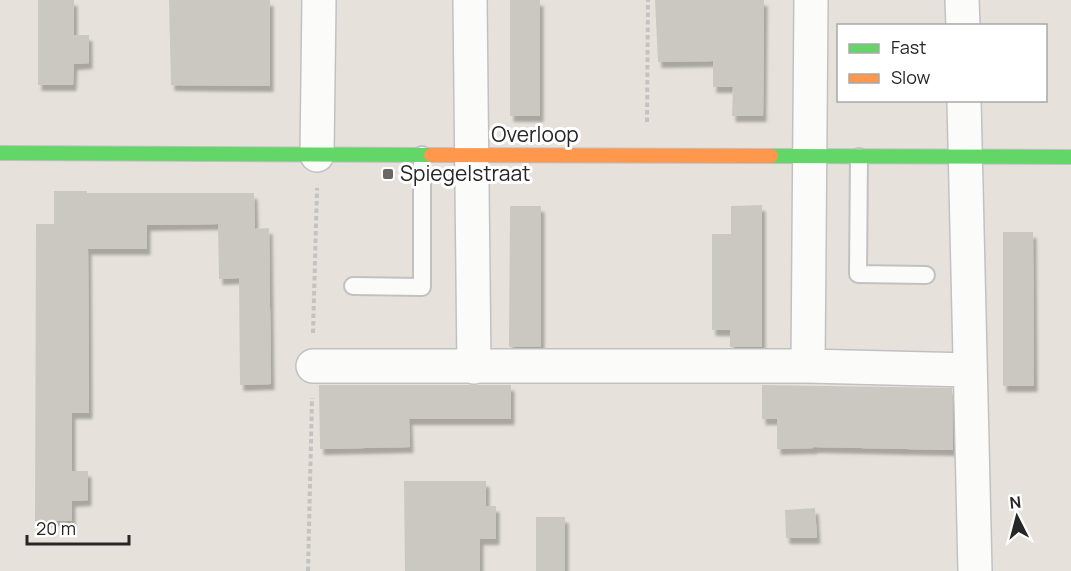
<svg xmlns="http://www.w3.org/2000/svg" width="1071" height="571" font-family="Manrope,sans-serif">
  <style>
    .building { fill: #cbc8c2; filter: url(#shadow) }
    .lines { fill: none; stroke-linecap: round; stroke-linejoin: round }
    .lane-casing { stroke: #c2c1c2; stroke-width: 20 }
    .street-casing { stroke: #c2c1c2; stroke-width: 36 }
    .fast-casing { stroke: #c2c1c2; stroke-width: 16 }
    .slow-casing { stroke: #c2c1c2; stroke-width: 16 }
    .path { stroke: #c4c3c2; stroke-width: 4; stroke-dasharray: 4.5 3; stroke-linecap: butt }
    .lane { stroke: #fbfbfa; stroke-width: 16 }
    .street { stroke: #fbfbfa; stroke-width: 33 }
    .fast { stroke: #63d668; stroke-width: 14 }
    .slow { stroke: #ff974d; stroke-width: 14 }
    .poi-dot { fill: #696865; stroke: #fff; stroke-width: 2 }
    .labels { text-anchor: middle; stroke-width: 6; stroke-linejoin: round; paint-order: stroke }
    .street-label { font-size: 21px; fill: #262626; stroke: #fff }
    .poi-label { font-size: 21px; fill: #262626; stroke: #fff; text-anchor: start }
  </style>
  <defs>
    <filter id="shadow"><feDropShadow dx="3.5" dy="6" stdDeviation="1.5" flood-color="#0004"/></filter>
  </defs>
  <rect width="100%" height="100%" fill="#e6e2db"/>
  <path class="building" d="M38,0H74V35H89V63L74,64L73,85H38Z
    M169,0H270V86L171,85Z
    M510,0H540V116H510Z
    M655,0H764L763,116H732L733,87H713V61L658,62Z
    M54,191H87V193H254L255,229L269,228L271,384L240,385L239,278L219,279L218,224L147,225V249H88L89,413H72V471H88V500L72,501V521H35L36,224H54Z
    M762,205V347H730V330H712V234H731V206Z
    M510,206H541V347H509Z
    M1003,232H1033L1034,386H1003Z
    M319,385H511V419H409L410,447L320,449Z
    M762,385L952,388L953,450L814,447V448L777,449V419H762Z
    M404,481H486V506H496V539H480V571H405Z
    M815,508L817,538H786L785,510Z
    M536,517H565V571H536Z"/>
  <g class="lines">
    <defs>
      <path id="lane" d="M859,157L858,274L926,275
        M353,286L422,287V155"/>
      <path id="street" d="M470,0L474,367
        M962,0L963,26
        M964,100L975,571
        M317,155L319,0
        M313,366H808L970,370
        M808,366L811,0"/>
      <path id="fast" d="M0,153L431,155
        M771,156L1071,157"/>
      <path id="slow" d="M431,155L771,156"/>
    </defs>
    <use href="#lane" class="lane-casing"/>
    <use href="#street" class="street-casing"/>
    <use href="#fast" class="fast-casing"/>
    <use href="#slow" class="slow-casing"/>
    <path class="path" d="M647,122L648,0
      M313,333L317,188
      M308,571L312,398"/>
    <use href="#lane" class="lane"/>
    <use href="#street" class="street"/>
    <use href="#fast" class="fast"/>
    <use href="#slow" class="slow"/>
  </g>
  <rect class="poi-dot" x="382" y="168" width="12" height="12" rx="3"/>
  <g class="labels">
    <g class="street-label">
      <text x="535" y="142">Overloop</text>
    </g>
    <g class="poi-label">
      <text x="400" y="181">Spiegelstraat</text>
    </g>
  </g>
  <rect x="837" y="24" width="210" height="78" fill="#ffffff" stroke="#a8a8a8" stroke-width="1.5"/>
  <rect x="849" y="44" width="30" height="9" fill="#63d668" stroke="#a8a8a8" stroke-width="1.5"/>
  <text x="891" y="54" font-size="18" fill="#262626">Fast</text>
  <rect x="849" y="74" width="30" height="9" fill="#ff974d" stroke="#a8a8a8" stroke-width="1.5"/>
  <text x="891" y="84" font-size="18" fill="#262626">Slow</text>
  <g transform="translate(1017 517) rotate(354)" stroke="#ffffff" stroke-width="4.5" paint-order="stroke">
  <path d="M0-4.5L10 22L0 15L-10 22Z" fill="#262626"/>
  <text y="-9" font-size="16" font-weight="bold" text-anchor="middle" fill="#262626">N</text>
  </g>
  <path d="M27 535v9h102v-9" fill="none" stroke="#262626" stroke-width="3"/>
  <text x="36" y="535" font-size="18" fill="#262626" stroke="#ffffff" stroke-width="4.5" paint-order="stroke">20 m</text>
</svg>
